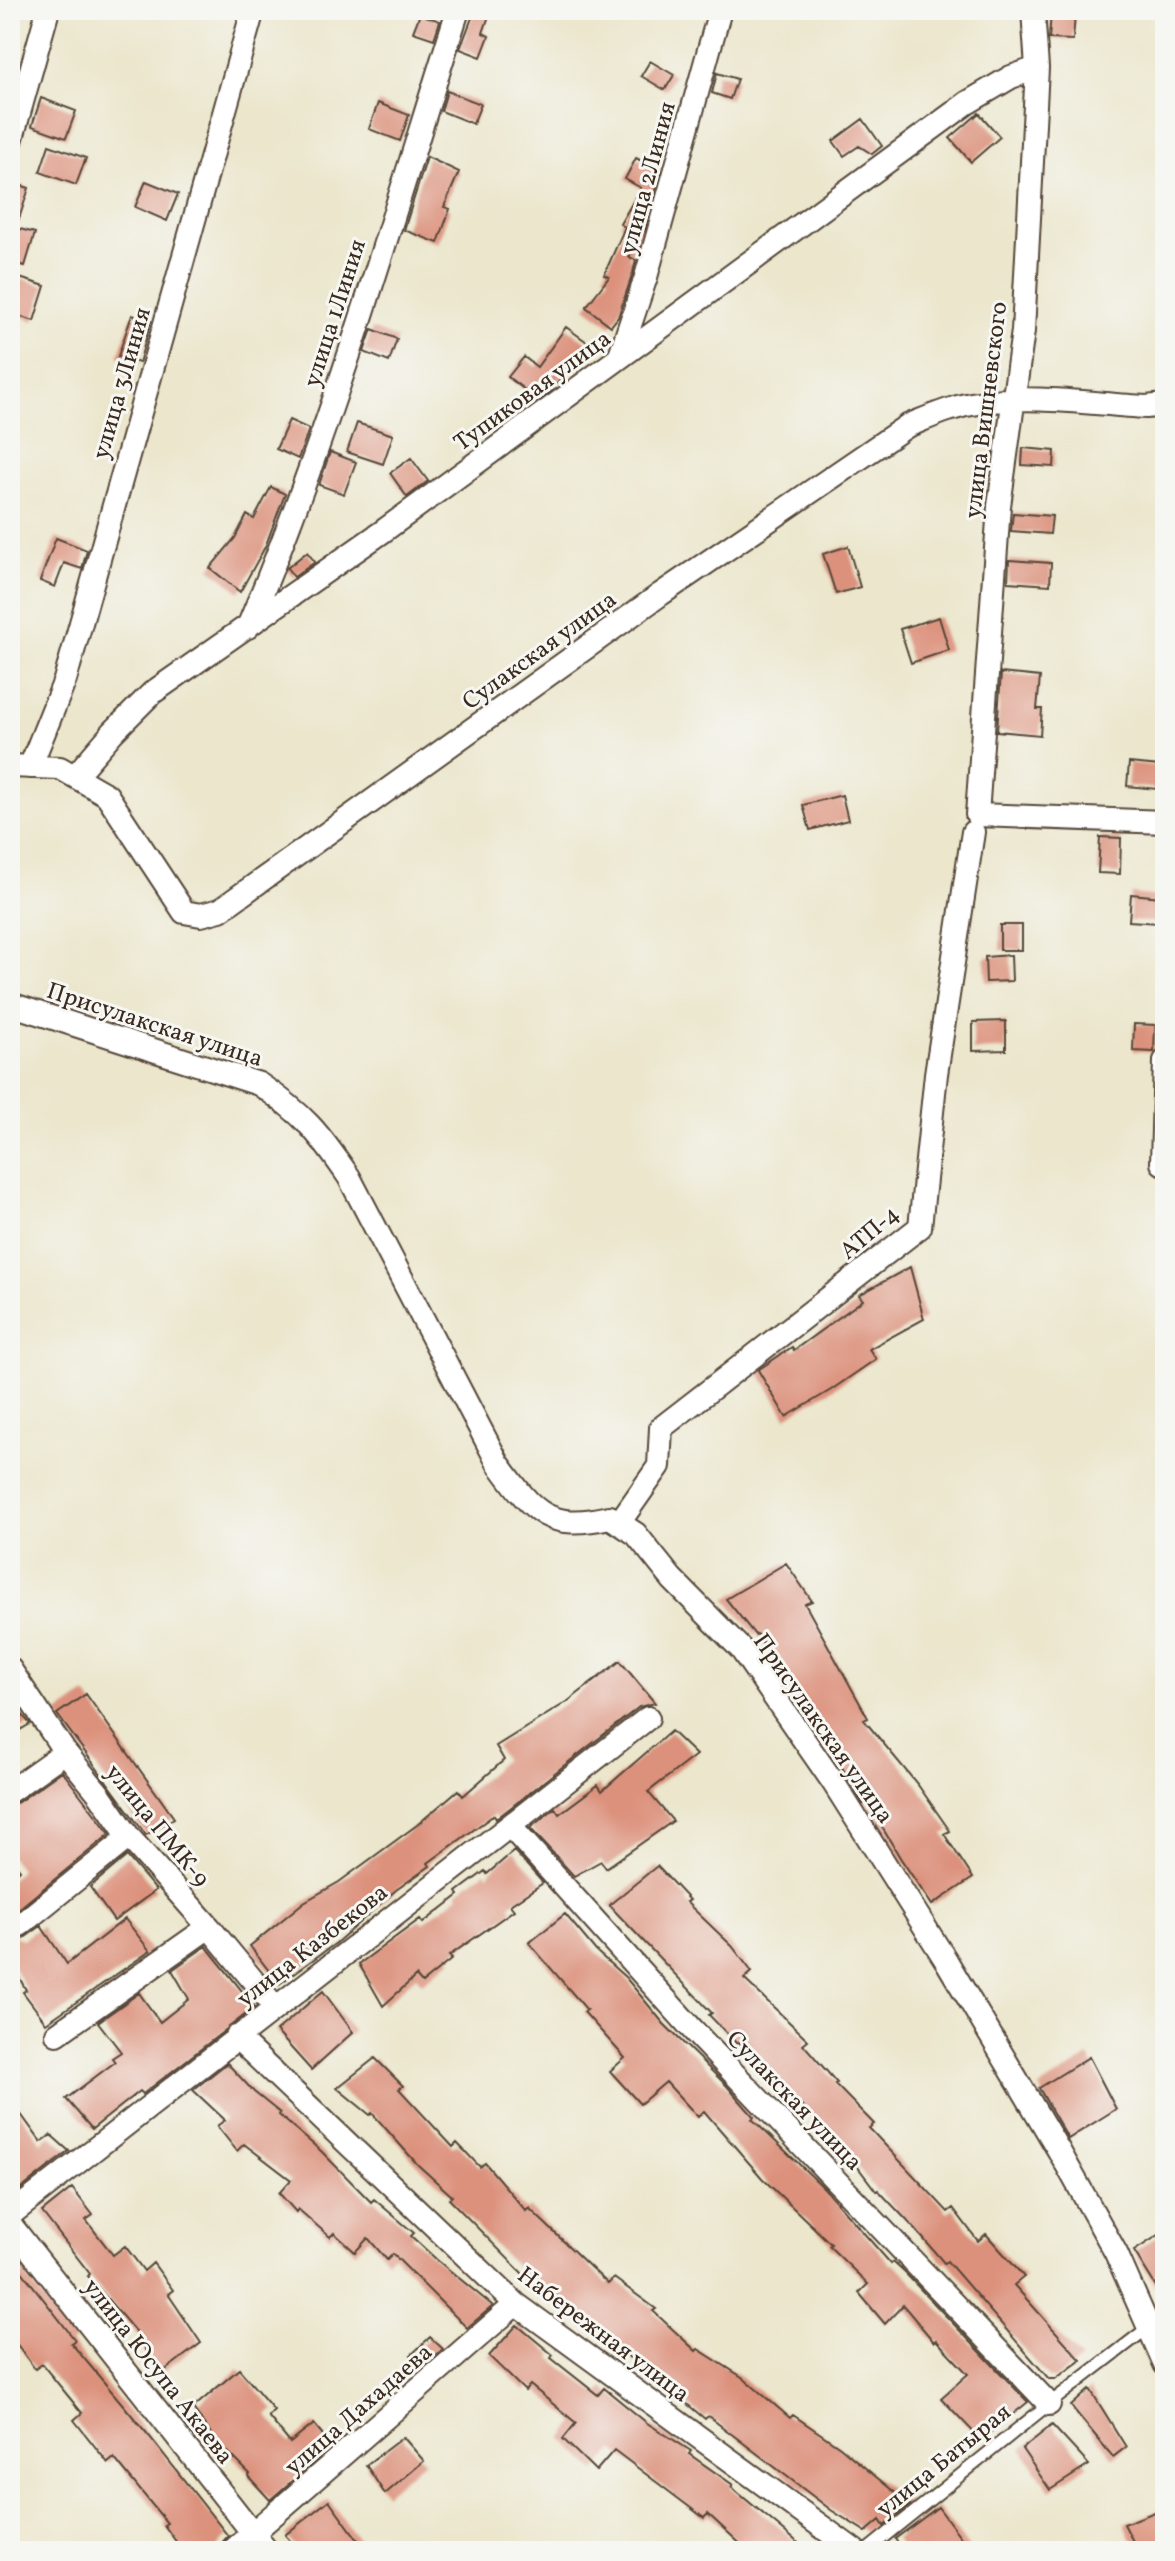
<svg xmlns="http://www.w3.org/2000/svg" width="1175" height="2561" font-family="Vollkorn,serif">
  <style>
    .building { fill: #dc917b }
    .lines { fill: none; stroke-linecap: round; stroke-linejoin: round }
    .lane-casing { stroke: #554638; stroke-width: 15 }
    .street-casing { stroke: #554638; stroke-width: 26 }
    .lane { stroke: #fff; stroke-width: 11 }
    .street { stroke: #fff; stroke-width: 22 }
    .labels { text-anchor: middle; stroke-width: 6; stroke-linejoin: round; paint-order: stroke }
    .street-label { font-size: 24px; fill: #3b2a1e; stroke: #f6f6f2 }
  </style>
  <rect width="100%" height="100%" fill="#f6f6f2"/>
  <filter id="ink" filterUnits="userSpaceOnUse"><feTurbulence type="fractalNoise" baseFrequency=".0125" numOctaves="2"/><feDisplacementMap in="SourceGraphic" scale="16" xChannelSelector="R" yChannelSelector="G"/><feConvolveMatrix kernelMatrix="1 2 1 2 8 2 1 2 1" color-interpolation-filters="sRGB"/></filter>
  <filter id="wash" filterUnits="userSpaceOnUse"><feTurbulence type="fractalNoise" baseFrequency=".006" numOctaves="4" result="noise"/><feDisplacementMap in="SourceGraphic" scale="32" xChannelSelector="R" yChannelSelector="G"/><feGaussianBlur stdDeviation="1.8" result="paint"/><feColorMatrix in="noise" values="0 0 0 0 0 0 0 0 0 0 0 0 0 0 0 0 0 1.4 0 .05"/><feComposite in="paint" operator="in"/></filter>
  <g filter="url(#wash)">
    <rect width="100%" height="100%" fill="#ebe6cc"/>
    <g id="blocks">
      <path class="building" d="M475,10H491L483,33L489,36L481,57L460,49Z
        M1051,12L1075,14L1073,40L1049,39Z
        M420,14L440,21L434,39L413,32Z
        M650,61L674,75L665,90L641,76Z
        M717,73L737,79L730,99L712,93Z
        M447,91L481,104L473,124L441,111Z
        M41,98L76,111L66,138L32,126Z
        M378,103L409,115L400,141L369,129Z
        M979,113L1000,137L971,162L950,138Z
        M863,119L882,146L872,154L859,146L844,156L833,141Z
        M49,145L86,158L76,185L40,172Z
        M427,157L459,172L444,207L450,209L438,243L404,230Z
        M636,158L661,171L654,196L644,215L648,217L645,229L629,257L636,260L633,273L618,317L611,326L586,307L609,277L604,275L625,227L620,224L641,188L625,179Z
        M146,181L178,194L167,221L135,207Z
        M10,182L29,188L16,228L35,233L25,266L10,262Z
        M10,275L45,286L34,321L10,313Z
        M132,315L151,321L139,363L118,356Z
        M566,327L594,347L577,371L571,366L551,391L538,400L508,377L524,357L537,367Z
        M372,329L397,339L389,362L364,352Z
        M289,420L309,429L298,459L276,449Z
        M357,423L393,435L383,464L347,452Z
        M1023,448L1055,451L1054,467L1022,465Z
        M330,452L356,462L344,494L319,485Z
        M411,458L428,481L407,497L390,473Z
        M271,487L285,494L265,547L240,592L210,568L235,538L247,515L254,519Z
        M1013,513L1052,516L1050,534L1011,531Z
        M56,538L87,550L82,569L64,563L55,587L40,581Z
        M848,546L860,587L836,594L823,554Z
        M307,552L315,562L294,577L287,568Z
        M1009,560L1051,563L1050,585L1008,582Z
        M939,617L949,650L911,663L900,629Z
        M1001,673L1040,677L1037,709H1042L1040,735L997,731Z
        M1129,763L1160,766L1157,789L1127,786Z
        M842,795L848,820L810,830L803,805Z
        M1100,837L1121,838L1120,874L1098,873Z
        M1131,894L1161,897L1159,923L1129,921Z
        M1000,925H1022V950H1000Z
        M1011,955L1012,981L986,982L985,957Z
        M1006,1021V1050L973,1051V1022Z
        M1134,1024L1155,1025L1154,1052L1133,1051Z
        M910,1267L924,1319L869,1349L876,1359L831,1390L786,1417L758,1370L792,1347L794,1350L863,1300L859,1295Z
        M786,1563L812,1601L805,1604L868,1718L864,1720L918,1785L950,1831L944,1834L973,1878L932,1905L901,1859L867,1802L863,1804L828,1743L826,1745L757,1634L755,1635L726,1599Z
        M620,1661L655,1703L639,1707L496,1819L494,1815L428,1863L430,1866L396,1890L336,1943L279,1984L250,1946L304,1902L339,1882L417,1825L458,1790L463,1796L504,1760L496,1746L567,1702Z
        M86,1694L174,1818L146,1835L57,1714Z
        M10,1700L30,1724L10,1736Z
        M671,1731L696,1755L648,1792L673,1821L606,1868L601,1861L574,1876L530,1828L555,1808L559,1814L598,1785L602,1791Z
        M62,1771L110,1834L10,1916V1880L20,1870L10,1857V1805L18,1802Z
        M514,1851L543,1883L510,1905L514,1910L449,1956L452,1959L422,1983L416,1976L383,2006L359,1964L420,1919L423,1923L459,1895L457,1892L485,1871L487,1874Z
        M127,1856L156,1890L114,1921L90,1887Z
        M657,1866L689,1900L686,1902L732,1946L752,1972L744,1979L808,2040L803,2044L837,2083L835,2084L874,2124L869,2128L948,2212L953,2208L978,2241L986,2234L1024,2277L1014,2285L1081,2360L1055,2379H1049L947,2261L944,2263L916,2230L878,2190L876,2191L841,2145L769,2073L766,2076L739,2042L737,2044L709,2015L712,2013L609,1905Z
        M565,1914L596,1951L626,1978L664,2024L727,2086L754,2117L752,2119L824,2188L891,2264L893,2262L905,2273L1028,2402L981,2440L941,2398L968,2374L936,2340L934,2342L903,2305L885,2324L859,2293L868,2284L829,2246L831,2244L762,2178L704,2111L698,2117L666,2082L640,2104L610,2071L625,2058L584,2012L587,2010L529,1943Z
        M125,1919L150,1951L46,2023L23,1992L26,1990L10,1961V1935L23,1939L41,1926L67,1964Z
        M206,1946L255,2007L143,2094L140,2091L92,2129L66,2099L115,2062L112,2058L121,2052L98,2022L139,1993L160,2022L189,1999L172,1970Z
        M323,1991L353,2032L311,2070L276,2031Z
        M1089,2057L1116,2109L1068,2139L1039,2088Z
        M375,2058L403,2086L399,2089L453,2147L457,2143L480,2167L485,2163L526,2211L529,2208L608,2284L614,2278L656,2309L653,2311L696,2351L698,2349L742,2377L790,2418L793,2415L840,2447L910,2505L884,2526L880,2520L866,2532L831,2510L708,2416L705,2419L663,2384L661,2386L578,2311L528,2276L526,2277L449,2199L452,2196L418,2165L372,2113L370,2115L337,2088Z
        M227,2063L254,2092L280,2113L279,2115L321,2151L371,2202L374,2199L414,2233L411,2236L437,2260L493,2306L467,2328L393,2254L387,2260L368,2238L355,2252L334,2233L330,2237L298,2209L296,2212L279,2193L291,2180L244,2144L237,2151L217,2126L225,2120L193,2090Z
        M10,2099L41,2142L51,2135L69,2151L21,2189L10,2172Z
        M72,2188L93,2215L86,2220L113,2255L125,2246L144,2271L153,2263L173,2290L168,2294L201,2343L160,2374L134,2330L88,2276L90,2274L42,2212Z
        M1165,2231V2301L1134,2251Z
        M10,2256L75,2340L71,2343L150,2437L228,2536L219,2546L218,2551H183L164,2525L167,2523L114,2458L108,2463L74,2420L82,2413L42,2364L35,2369L10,2335Z
        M517,2325L553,2355L551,2358L598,2395L604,2388L647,2423L691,2451L689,2454L733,2485L731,2487L808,2551H748L708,2514L704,2518L614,2450L596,2471L563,2439L576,2423L530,2385L525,2391L489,2356Z
        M430,2337L443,2349L422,2368L411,2355Z
        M239,2369L274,2410L268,2416L290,2443L314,2424L332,2446L270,2500L248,2476L250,2474L228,2452L225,2455L193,2408Z
        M1090,2389L1126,2447L1113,2457L1071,2406Z
        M1052,2425L1089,2465L1050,2490L1022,2449Z
        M403,2437L424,2461L385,2494L366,2465Z
        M329,2500L366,2551H299L285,2535Z
        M938,2507L971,2551H904L895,2539Z
        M1165,2508V2551H1138L1124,2524Z"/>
    </g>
  </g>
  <g filter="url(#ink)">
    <use href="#blocks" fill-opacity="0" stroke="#554638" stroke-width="2"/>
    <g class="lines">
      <defs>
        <path id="lane" d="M866,2551L1049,2404L1149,2327"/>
        <path id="street" d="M1033,10L1037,68L1023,331L999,506L977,815L1165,822
          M10,145L48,10
          M619,358L646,277L720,10
          M248,627C333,427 392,217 458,10
          M10,766L60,768L107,795L184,912L201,915L220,910L661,594L907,426C930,417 953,406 978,403C1033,394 1091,404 1146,407L1165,405
          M30,767L65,680L253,10
          M75,776L113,732L152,693L382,532L967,103L1011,77L1037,68
          M10,1004L259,1084C304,1114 319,1133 349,1177L498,1463C534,1512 546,1531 610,1517L636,1534L672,1579L741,1649L833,1782L947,1962L1058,2149L1116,2253L1165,2364
          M1162,1163L1165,1061
          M619,1523L659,1466L661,1428L920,1227L936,1074L973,832
          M10,1669L65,1752L100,1795L129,1837L209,1927L275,2007
          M10,1791L65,1752
          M510,1826L702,2040L1049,2404
          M20,1925L129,1837
          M57,2034L209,1927
          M236,2037L516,2304L855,2551
          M10,2215L648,1718
          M10,2224L267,2551
          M232,2551L516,2304"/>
      </defs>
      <use href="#lane" class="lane-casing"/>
      <use href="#street" class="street-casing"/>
      <use href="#lane" class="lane"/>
      <use href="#street" class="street"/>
    </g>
  </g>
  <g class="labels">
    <g class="street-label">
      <text transform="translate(647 178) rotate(-75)" y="8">улица 2Линия</text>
      <text transform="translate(334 313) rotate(-72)" y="8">улица 1Линия</text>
      <text transform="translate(121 383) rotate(-74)" y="8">улица 3Линия</text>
      <text transform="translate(532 390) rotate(-36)" y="8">Тупиковая улица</text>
      <text transform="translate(985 410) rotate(-83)" y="8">улица Вишневского</text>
      <text transform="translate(539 650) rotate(-36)" y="8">Сулакская улица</text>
      <text transform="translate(155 1024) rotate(18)" y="8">Присулакская улица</text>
      <text transform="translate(869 1232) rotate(-40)" y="8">АТП-4</text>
      <text transform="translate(824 1728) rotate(55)" y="8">Присулакская улица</text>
      <text transform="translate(158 1825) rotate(51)" y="8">улица ПМК-9</text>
      <text transform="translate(312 1945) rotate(-38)" y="8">улица Казбекова</text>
      <text transform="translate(795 2100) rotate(46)" y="8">Сулакская улица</text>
      <text transform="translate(604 2334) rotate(37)" y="8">Набережная улица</text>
      <text transform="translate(159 2371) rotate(52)" y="8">улица Юсупа Акаева</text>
      <text transform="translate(358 2409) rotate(-41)" y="8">улица Дахадаева</text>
      <text transform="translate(943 2460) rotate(-39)" y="8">улица Батырая</text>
    </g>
  </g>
  <rect width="1175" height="2561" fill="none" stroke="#f6f6f2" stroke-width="40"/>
</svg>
